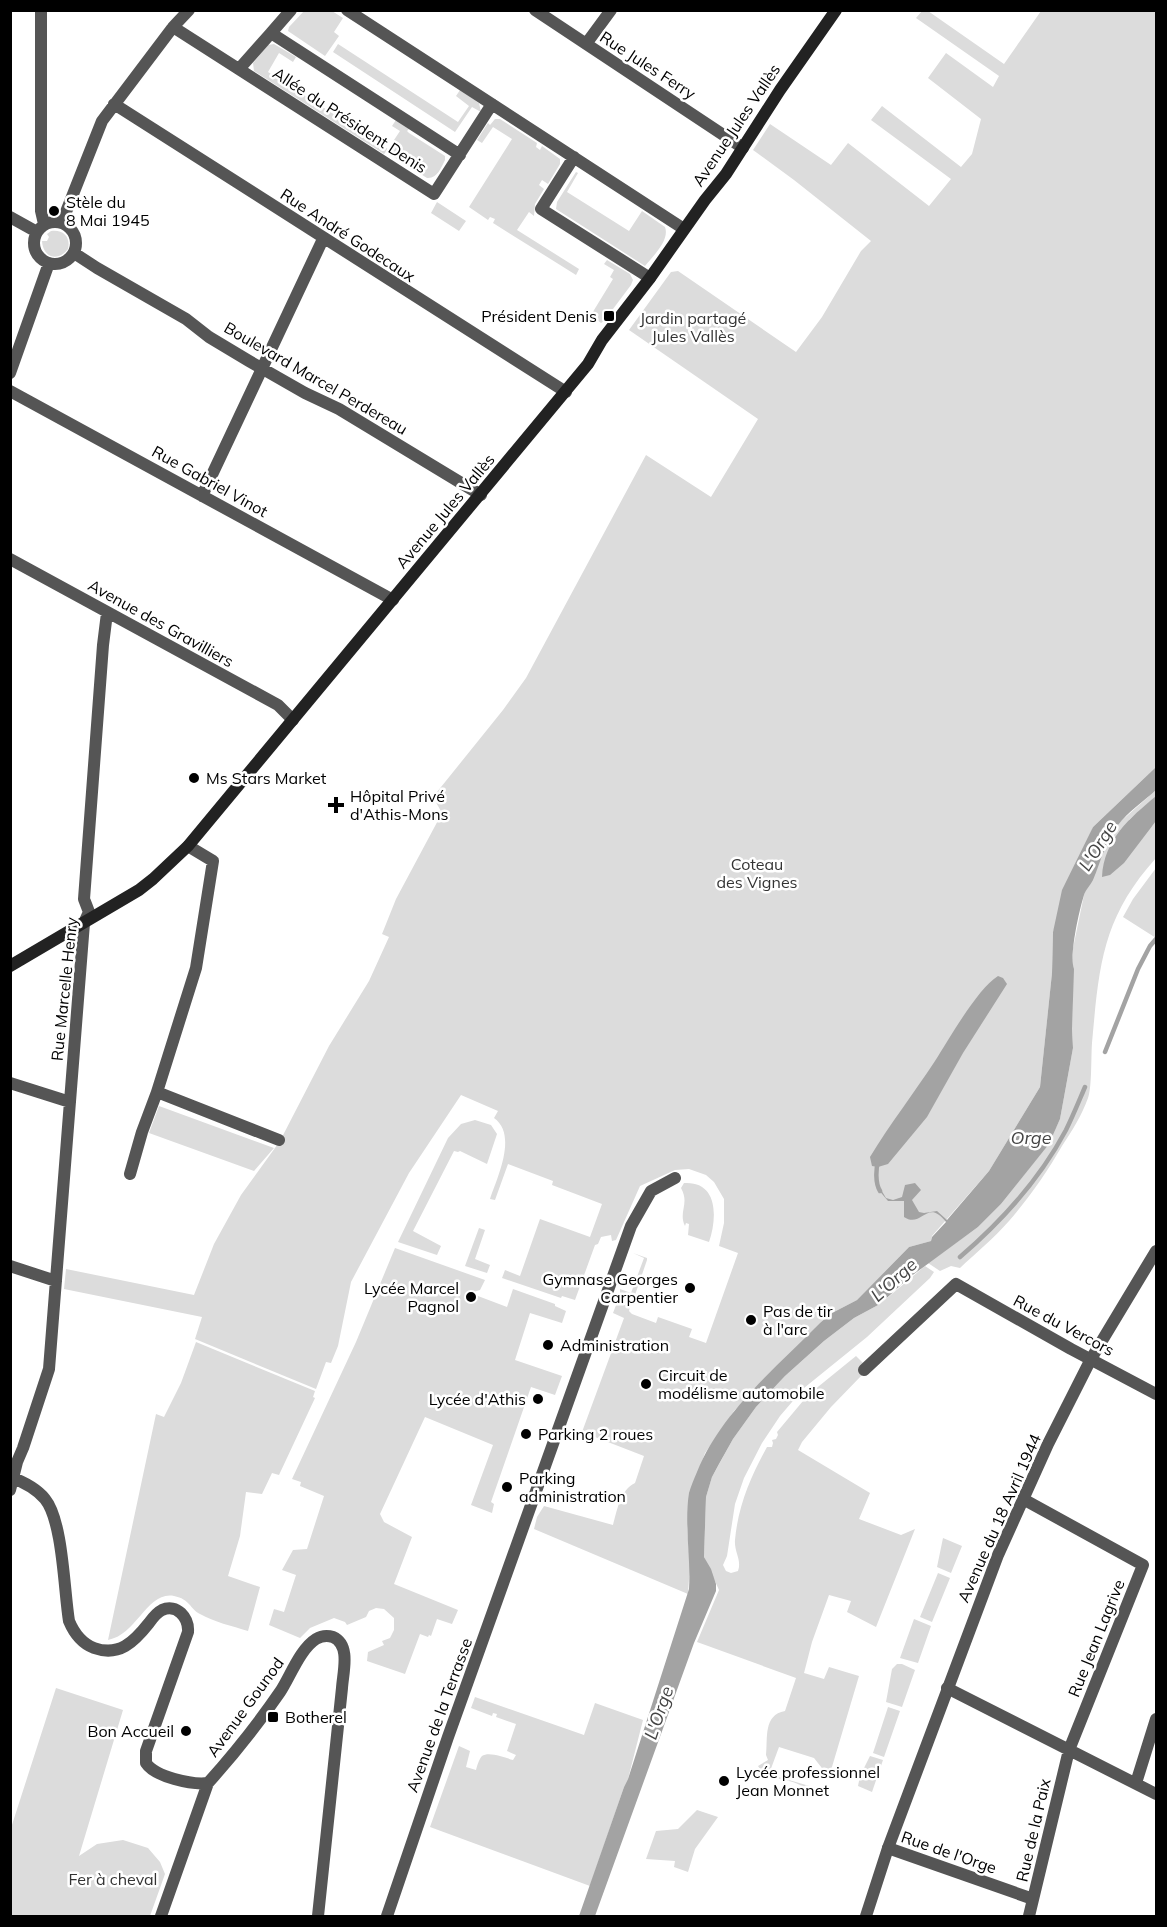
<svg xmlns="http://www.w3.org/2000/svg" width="1167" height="1927" font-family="Mulish,sans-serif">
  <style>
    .green { fill: #dcdcdc }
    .water { fill: #a3a3a3 }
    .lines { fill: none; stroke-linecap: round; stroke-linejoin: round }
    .stream { stroke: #a3a3a3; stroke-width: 4.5 }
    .minor { stroke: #555; stroke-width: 12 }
    .tertiary { stroke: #555; stroke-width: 12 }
    .secondary { stroke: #222; stroke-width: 12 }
    .poi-dot { fill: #000; stroke: #fff; stroke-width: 2 }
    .labels { text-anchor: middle; stroke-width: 5; stroke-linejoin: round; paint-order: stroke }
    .street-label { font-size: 16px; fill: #000; stroke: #fff }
    .poi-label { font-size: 16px; fill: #000; stroke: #fff; text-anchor: start }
    .park-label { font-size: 16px; fill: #333; stroke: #fff }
    .water-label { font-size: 18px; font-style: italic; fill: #444; stroke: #fff }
  </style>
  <rect width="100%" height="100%" fill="#fff"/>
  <path class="green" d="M1045,10L1156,11V767L1093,827L1053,932L1052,973L1040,1087L989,1171L932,1236L931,1241L909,1247L857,1300L832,1313L821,1322L734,1411L705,1453L688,1502L687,1529L690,1563L688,1594L534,1529L537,1517L544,1506L613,1525C617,1511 620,1490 635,1483L644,1456L582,1432L624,1318L613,1313L618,1300H632L629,1311L632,1314L656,1323L658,1317L692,1329L689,1337L706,1343L738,1253L719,1246L724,1223V1199L714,1182L706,1175L689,1169L675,1170L640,1186L616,1240L612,1241L611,1235L601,1237L598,1244L595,1245L575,1300L562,1296L561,1298L502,1278L505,1270L520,1276L540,1219L590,1237L602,1204L552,1185L553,1181L508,1164L495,1200L490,1199C497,1178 518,1135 494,1118L498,1111L461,1095L409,1173L351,1282L338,1346L331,1363L326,1362L316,1389L195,1339L202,1317L64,1289L66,1269L194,1295L214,1244L241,1195L280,1141L329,1046L369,981L389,937L382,934L396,899L442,813L433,797L503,710L526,678L646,455L711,497L758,419L629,330L671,272L678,271L796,352L822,317L861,251L871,241L794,180L753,150L770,124L831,165L848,143L929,206L951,179L871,120L882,106L961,167L972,154L981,119L928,78L946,53L993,87L999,76L916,18L922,11H928L1004,64L1041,11L1044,12Z
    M304,11H332L343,18L334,32L339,36L325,56L288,31L289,27Z
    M274,44L296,57L293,62L279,53L268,72L388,149L400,131L392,126L396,120L409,129L407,131L409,133L445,156V160C441,168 437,179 427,178L386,152L384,154L254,71L253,63L268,45Z
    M338,44L458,122L469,106L456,96L460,90L479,103L481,112L472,107L455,132L333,52Z
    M495,119H500L537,143L536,147L540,150L542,146L560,159V164L548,184L542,180L539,185L544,189L535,204L534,216L529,212L517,230L579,269L576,275L493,223L495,219L490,217L488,220L469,207L512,139L493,127L482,143L477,140L488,123L490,125Z
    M576,172L578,173L567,192L629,231L642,211L665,227C670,240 653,256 645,266L556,209L557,202Z
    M437,202L466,221L459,231L431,213Z
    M51,231C63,229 71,237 68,249C58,262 43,258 42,241H47L49,237L47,234Z
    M607,260L630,274L633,280L631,285L604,321L601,323L591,315L613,279L610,277L614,270L604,264Z
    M1156,790V796L1129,820L1152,826L1156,821V858C1102,918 1099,966 1092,1043C1091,1056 1092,1088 1088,1098C1082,1115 1072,1131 1062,1146C1047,1172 1029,1198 1009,1221C994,1238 976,1253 960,1268L951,1266L940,1271L928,1263L978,1227L1001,1204L1049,1143L1060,1119L1073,1048L1072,1029L1073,948L1084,895L1087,886L1092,880L1107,841L1120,822Z
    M1156,868V938L1123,917L1133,899Z
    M159,1106L274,1148L254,1171L149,1133Z
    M475,1120L491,1125L497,1134L487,1164L460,1151L458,1152L454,1151L413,1231L441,1246L437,1255L398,1242L448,1138L461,1124Z
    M684,1183C719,1181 717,1219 709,1242L688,1235L689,1224L686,1223L685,1226C678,1212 690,1204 681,1188Z
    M479,1228L485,1230L475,1259L490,1265L487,1273L465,1266Z
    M395,1248L485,1280L480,1290L470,1293L507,1307L513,1289L555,1304V1306L566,1311L562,1323L530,1313L515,1360L562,1376L555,1395L531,1387L491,1502L494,1504L492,1513L471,1505L493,1445L425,1417L380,1514L384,1522L412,1537L394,1584L458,1610L452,1624L437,1619L431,1636L429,1635L428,1637L420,1634L405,1674L367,1661L368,1652L384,1645L382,1641L390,1638L394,1630V1618L384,1609L376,1608L369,1611L366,1617L347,1625L345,1622L334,1618L310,1628L300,1638L269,1625L274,1609L284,1612L296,1575L282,1570L293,1550L307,1549L324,1496L300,1486L301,1482L292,1479L356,1342Z
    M633,1253L647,1258V1260L635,1295H620V1289L631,1293L644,1258Z
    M925,1266L934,1272L930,1278L867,1337L804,1388L780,1416L762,1443L744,1478L735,1504L727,1556L723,1565L726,1571L731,1573L738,1571C742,1560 734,1552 735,1540C738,1506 751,1476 767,1447H772L773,1443L772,1440L776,1439L778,1435L777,1432L808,1395L856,1356L864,1364L863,1374L831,1407L802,1442L798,1450L870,1493L859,1519L901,1535L915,1529L876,1627L847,1612L851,1601L829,1595L812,1642L804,1673L824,1679L829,1667L859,1676L829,1777L814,1758L779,1747L769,1774L816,1788L813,1798C810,1795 807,1789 803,1787C789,1777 768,1782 758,1766L768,1760L766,1755C768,1738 763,1715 785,1711L796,1678L697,1642L719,1590L704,1557L706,1497L712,1477L733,1439L756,1407L785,1376L824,1341L854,1318L880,1304Z
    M196,1342L315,1391L313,1397L315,1398L279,1475L272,1473L262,1494L246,1492L240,1536L228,1576L260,1587L248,1631C232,1626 214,1622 200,1614C190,1609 190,1599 174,1596C147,1591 137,1635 108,1640L156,1414L164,1417L181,1383Z
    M943,1538L962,1546L951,1573L937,1567Z
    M938,1573L950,1578L932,1622L920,1617Z
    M914,1619L931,1626L918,1663L900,1658Z
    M897,1664H902L915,1670L902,1707L886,1702L892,1669Z
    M56,1688L123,1710L79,1856L97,1844L123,1840L148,1848L160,1862L165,1874L150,1916H11V1828Z
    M475,1697L584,1735L595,1703L643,1720L628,1779L624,1787L590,1886L430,1827L459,1746L470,1751L466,1767L476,1770C477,1766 479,1759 482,1756C489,1751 506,1758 513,1760L516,1755L507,1751L516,1724L496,1717L497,1714L493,1713L492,1716L471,1708Z
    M888,1707L900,1711L884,1757L873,1753Z
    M870,1756L883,1760L872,1792L858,1786L860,1776Z
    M697,1810L718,1817L695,1849L688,1872L674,1867L675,1861L646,1859L656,1831L678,1829Z"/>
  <path class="water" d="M1156,767V790C1144,801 1128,812 1118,825C1105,842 1101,861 1093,880C1090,886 1086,889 1084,895C1079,911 1069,956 1074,969L1072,1029L1073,1048L1060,1119L1049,1144L1001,1204L978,1227L910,1277L880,1304L854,1318L824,1341L785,1376L756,1407L733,1439L719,1464L712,1477L706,1497L704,1557L711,1569L716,1584V1591L694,1643L595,1916H579L624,1787L628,1779L689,1589C691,1557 684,1525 689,1493C691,1486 694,1479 697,1472C721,1412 777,1367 821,1322L832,1313L857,1300L909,1247L931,1241L932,1237L946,1222C927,1197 922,1229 904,1217V1201H888L877,1188H880L886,1198L893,1200L902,1197L905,1185L915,1183L921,1190L912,1200L919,1212L924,1213L937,1211L947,1220L989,1171L1040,1087L1052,973L1053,932L1062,890L1093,827Z
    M1156,796V821L1124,863L1110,875L1102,877C1104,839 1130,818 1156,796Z
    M998,976L1003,978L1007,984L963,1053L927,1117L888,1164L878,1167L872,1166L870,1157C890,1124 914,1093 935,1061C949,1039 978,988 998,976Z"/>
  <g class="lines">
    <path class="stream" d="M1105,1052L1138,969L1150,946L1156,939
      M878,1161C876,1169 875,1183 880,1191
      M960,1257C1002,1221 1040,1179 1066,1130C1073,1116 1079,1101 1085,1087"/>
    <path class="minor" d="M41,10V211L44,224
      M291,10L271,33L460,155
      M347,10L684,229
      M535,10L743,148
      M173,27L434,194L492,104
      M586,44L611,10
      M239,69L271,33
      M114,104L566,392
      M574,157L541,209L650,278
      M10,217L37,232
      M34 243a21 21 0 1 1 42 0a21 21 0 1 1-42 0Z
      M62,222L102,121L173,27L189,10
      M74,253L97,268L186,319L209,337L249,361L305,393L339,409L481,495
      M10,373L49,263
      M10,391L393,600
      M202,496L323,239
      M10,559L278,705L293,720
      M10,1083L70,1102
      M157,1092L279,1140
      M130,1174L142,1132L157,1092L196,968L213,861L188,846
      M10,1266L56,1281
      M864,1370L956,1284L1071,1349L1156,1394
      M10,1477C24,1482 36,1488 45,1499C63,1521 64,1591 69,1621C74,1633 81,1643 94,1648C119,1657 134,1642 149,1623C152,1619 156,1613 162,1610C177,1603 189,1618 188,1632L146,1751V1763C155,1777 192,1785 208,1783C234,1754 258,1724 280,1692C290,1677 300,1649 316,1639C321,1636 327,1635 333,1637C351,1645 343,1672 342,1688L318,1916
      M10,1490L17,1462L23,1448L49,1369L84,923L89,912L84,899L103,645L107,613
      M1023,1499L1143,1565L1069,1750L1029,1916
      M947,1688L1156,1794
      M1136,1783L1156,1719
      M888,1848L1033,1899
      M161,1916L208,1783
      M387,1916L448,1737L631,1226L651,1191L675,1178"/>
    <path class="tertiary" d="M866,1916L888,1848L998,1555L1048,1444L1091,1359L1156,1251"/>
    <path class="secondary" d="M10,966L139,890L153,879L188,846L588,364L602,340L650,278L705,200L726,174L780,90L836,10"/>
  </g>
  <g class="poi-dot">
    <circle cx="54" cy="211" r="6"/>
    <rect x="603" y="310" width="12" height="12" rx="3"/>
    <circle cx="194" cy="778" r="6"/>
    <path d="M333 796h6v6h6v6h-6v6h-6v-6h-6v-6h6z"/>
    <circle cx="690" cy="1288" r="6"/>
    <circle cx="471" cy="1297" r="6"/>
    <circle cx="751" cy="1320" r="6"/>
    <circle cx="548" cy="1345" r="6"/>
    <circle cx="646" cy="1384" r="6"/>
    <circle cx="538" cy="1399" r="6"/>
    <circle cx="526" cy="1434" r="6"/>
    <circle cx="507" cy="1487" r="6"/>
    <rect x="267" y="1711" width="12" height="12" rx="3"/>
    <circle cx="186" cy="1731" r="6"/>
    <circle cx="724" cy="1781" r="6"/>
  </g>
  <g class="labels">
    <g class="street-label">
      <text transform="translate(648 65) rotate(33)" y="6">Rue Jules Ferry</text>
      <text transform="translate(350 120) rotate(33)" y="6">Allée du Président Denis</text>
      <text transform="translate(736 125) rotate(-56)" y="6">Avenue Jules Vallès</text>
      <text transform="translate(348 235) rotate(33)" y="6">Rue André Godecaux</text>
      <text transform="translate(316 378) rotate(30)" y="6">Boulevard Marcel Perdereau</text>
      <text transform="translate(210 481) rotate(29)" y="6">Rue Gabriel Vinot</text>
      <text transform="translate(445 511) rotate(-50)" y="6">Avenue Jules Vallès</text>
      <text transform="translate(161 623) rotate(29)" y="6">Avenue des Gravilliers</text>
      <text transform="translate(64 989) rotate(-84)" y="6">Rue Marcelle Henry</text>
      <text transform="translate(1064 1325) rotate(28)" y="6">Rue du Vercors</text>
      <text transform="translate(999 1518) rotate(-66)" y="6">Avenue du 18 Avril 1944</text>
      <text transform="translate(1096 1638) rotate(-68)" y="6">Rue Jean Lagrive</text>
      <text transform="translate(245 1707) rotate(-54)" y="6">Avenue Gounod</text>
      <text transform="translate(439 1715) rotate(-70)" y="6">Avenue de la Terrasse</text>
      <text transform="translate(1033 1830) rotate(-77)" y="6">Rue de la Paix</text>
      <text transform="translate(949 1852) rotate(19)" y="6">Rue de l'Orge</text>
    </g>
    <g class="poi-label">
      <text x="66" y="208">Stèle du<tspan x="66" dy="18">8 Mai 1945</tspan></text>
      <text x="597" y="322" text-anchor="end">Président Denis</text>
      <text x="206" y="784">Ms Stars Market</text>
      <text x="350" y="802">Hôpital Privé<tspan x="350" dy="18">d'Athis-Mons</tspan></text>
      <text x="678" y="1285" text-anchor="end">Gymnase Georges<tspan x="678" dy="18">Carpentier</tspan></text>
      <text x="459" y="1294" text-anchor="end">Lycée Marcel<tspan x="459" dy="18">Pagnol</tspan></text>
      <text x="763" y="1317">Pas de tir<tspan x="763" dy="18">à l'arc</tspan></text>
      <text x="560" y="1351">Administration</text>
      <text x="658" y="1381">Circuit de<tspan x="658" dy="18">modélisme automobile</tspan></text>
      <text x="526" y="1405" text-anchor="end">Lycée d'Athis</text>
      <text x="538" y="1440">Parking 2 roues</text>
      <text x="519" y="1484">Parking<tspan x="519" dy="18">administration</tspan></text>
      <text x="285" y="1723">Botherel</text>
      <text x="174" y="1737" text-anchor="end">Bon Accueil</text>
      <text x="736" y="1778">Lycée professionnel<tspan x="736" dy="18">Jean Monnet</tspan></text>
    </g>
    <g class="park-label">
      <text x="693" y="324">Jardin partagé<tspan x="693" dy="18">Jules Vallès</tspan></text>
      <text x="757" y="870">Coteau<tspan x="757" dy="18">des Vignes</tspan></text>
      <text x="113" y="1885">Fer à cheval</text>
    </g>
    <g class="water-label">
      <text transform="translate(1098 846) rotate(-58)" y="6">L'Orge</text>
      <text x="1031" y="1144">Orge</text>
      <text transform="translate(894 1280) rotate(-42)" y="6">L'Orge</text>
      <text transform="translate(659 1713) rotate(-71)" y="6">L'Orge</text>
    </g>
  </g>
  <rect width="1167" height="1927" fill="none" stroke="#000000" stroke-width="24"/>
</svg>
